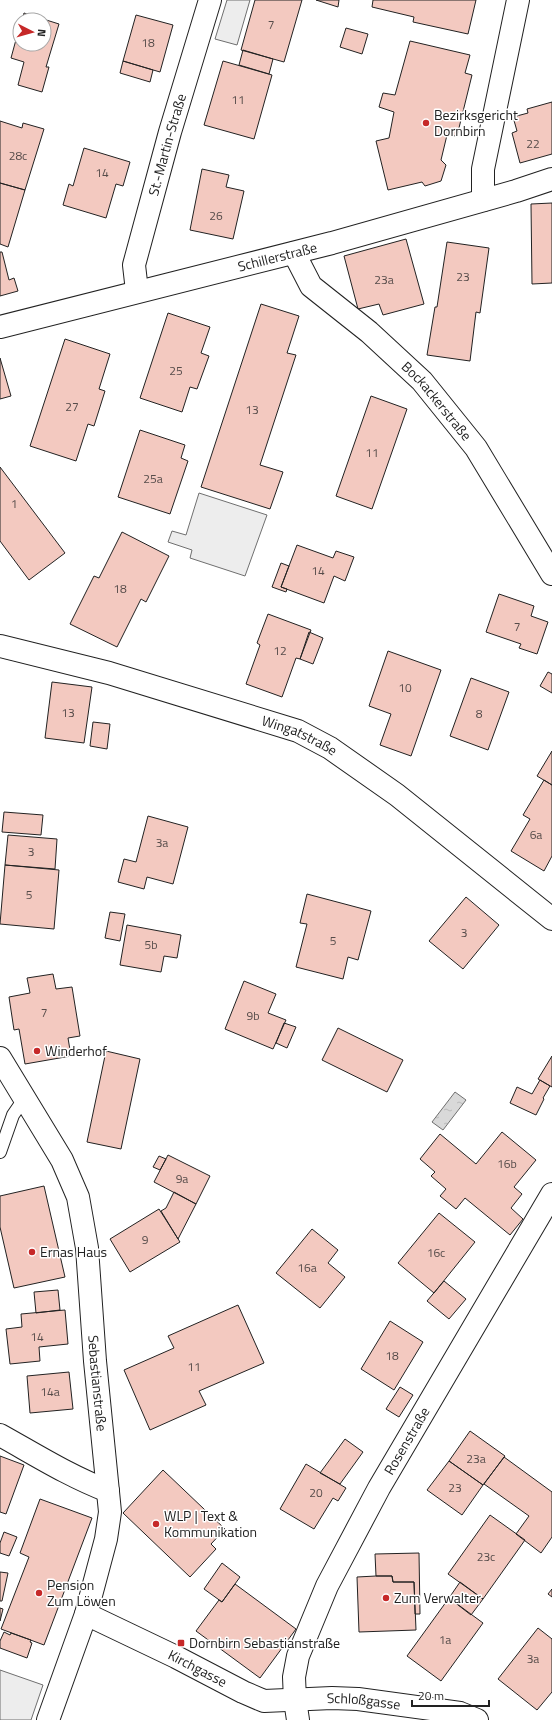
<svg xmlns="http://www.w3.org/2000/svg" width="552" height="1720" font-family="'Titillium Web',sans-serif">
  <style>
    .parking { fill: #ededed; stroke: #6f6f6f }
    .water { fill: url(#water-ripples); stroke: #6f6f6f }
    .building { fill: #f3c9c0; stroke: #222 }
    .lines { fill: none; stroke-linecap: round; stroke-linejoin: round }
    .lane-casing { stroke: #222; stroke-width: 14 }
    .street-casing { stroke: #222; stroke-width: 24 }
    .secondary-casing { stroke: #222; stroke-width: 24 }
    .lane { stroke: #fff; stroke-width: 12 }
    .street { stroke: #fff; stroke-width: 22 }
    .secondary { stroke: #fff; stroke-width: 22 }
    .poi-dot { fill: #c62828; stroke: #fff; stroke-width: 1.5 }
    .labels { text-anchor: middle; stroke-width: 3; stroke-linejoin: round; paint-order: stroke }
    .number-label { font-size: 12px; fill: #564c4a }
    .poi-label { font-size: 14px; fill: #222; stroke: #fff; text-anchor: start }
    .street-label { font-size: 14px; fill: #222; stroke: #fff }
  </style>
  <defs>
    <pattern id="water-ripples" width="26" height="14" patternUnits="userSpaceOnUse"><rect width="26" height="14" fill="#d9d9d9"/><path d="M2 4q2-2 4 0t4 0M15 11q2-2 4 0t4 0" fill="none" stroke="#bababa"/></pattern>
  </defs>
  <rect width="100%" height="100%" fill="#fff"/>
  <path class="parking" d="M227,0H250L237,45L215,39Z
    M199,493L267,515L245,576L190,558L192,550L168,542L172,531L186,535Z
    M0,1670L43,1685L31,1720H0Z"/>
  <path class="water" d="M455,1092L466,1100L443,1130L432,1122Z"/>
  <path class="building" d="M255,0H302L284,62L241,50Z
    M316,0H339L338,7Z
    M373,0H476L468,34L413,22L414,17L372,7Z
    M24,13L59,24L46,67H49L42,92L18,85L24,62L11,58L20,25V44H44V20H22Z
    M136,15L173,25L160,72L123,61Z
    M346,28L368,34L362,54L340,47Z
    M410,41L470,55L465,73L472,75L457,136L447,135L441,160L446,165L441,181L425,186L422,182L388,190L376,141L389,138L394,112L379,107L383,93L395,95Z
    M243,50L273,59L269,74L239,65Z
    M123,61L153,70L150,82L120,73Z
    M223,61L272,75L254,139L204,125Z
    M552,102V154L520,163L512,133L517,131L513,117L528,113L527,109Z
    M0,121L22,128L23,123L44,129L25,190L0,183Z
    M84,148L130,162L123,186L116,184L106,218L63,205L69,184L73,186Z
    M202,169L229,175L226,187L244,191L233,239L190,230Z
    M0,183L25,190L8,247L0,244Z
    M552,203V283L532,284L531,204Z
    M406,239L424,304L383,315L379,304L358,309L344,256Z
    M447,242L489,248L480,313L476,312L470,361L427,355L435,307H437Z
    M0,252H2L9,280L14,278L18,291L0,296Z
    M261,304L299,316L287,353L296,355L260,465L283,472L270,509L201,487Z
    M168,313L210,327L201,353L209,356L197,389L190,387L182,412L140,398Z
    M65,339L110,354L99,389L105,391L94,426L88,424L76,461L30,446Z
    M0,358L11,396L0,399Z
    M371,396L407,409L372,509L336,496Z
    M140,430L185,445L181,458L188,461L170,514L118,497Z
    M0,467L65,553L29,580L0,541Z
    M122,532L169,556L146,602L141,599L117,647L70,624L94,576L99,578Z
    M297,545L333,558L336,551L354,557L345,581L334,576L324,603L281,587Z
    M281,563L289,566L281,587L287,589L286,592L272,587Z
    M499,594L534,606L531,616L548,622L537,654L519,648L521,644L486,632Z
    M268,614L311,630L300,659L296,658L282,697L246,684L260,645L257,643Z
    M309,632L323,638L313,664L300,659Z
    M388,651L441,670L411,756L380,745L391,714L369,706Z
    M548,672L552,674V693L540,686Z
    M471,678L509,692L488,750L450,736Z
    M52,682L92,687L84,743L45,738Z
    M93,722L110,724L107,749L90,746Z
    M552,751V785L537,776Z
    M544,780L552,785V856L544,871L511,851L530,819L523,815Z
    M4,812L43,815L41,835L2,832Z
    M148,816L188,827L173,884L147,877L144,889L118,882L124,859L136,862Z
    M8,835L57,839L55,869L5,865Z
    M5,865L59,870L54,929L0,924Z
    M307,894L371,911L358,960L348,957L343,979L296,967L307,924L300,923Z
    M466,897L499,925L463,969L429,941Z
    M110,912L125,914L120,941L105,938Z
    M127,925L181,935L177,958L164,956L161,972L120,965Z
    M53,974L56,989L72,987L80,1036L68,1038L71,1056L25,1064L19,1029L14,1030L9,997L30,993L27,978Z
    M244,981L276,994L268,1013L286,1020L273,1049L225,1029Z
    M284,1023L296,1027L287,1048L276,1043Z
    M338,1028L403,1060L387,1092L322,1060Z
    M106,1051L140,1059L121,1149L87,1142Z
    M552,1056V1087L538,1079Z
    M540,1080L550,1086L543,1098L544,1099L536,1115L510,1103L517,1087L532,1094Z
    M502,1132L536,1160L514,1187L522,1194L511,1208L523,1219L510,1235L465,1198L456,1209L440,1196L446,1189L431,1176L435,1172L420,1159L440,1134L476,1164Z
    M168,1155L210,1176L196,1204L154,1182Z
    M159,1156L166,1159L160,1170L153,1167Z
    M44,1186L65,1277L14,1288L0,1227V1196Z
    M174,1192L196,1204L178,1239L161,1211L166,1208Z
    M159,1209L180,1242L130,1272L110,1239Z
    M439,1213L475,1242L434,1293L398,1263Z
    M312,1229L338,1250L328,1263L345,1277L320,1308L276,1273Z
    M444,1281L466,1299L449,1319L427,1301Z
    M58,1290L60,1310L36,1313L34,1292Z
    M238,1305L264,1363L199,1391L206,1405L150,1430L124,1370L174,1348L168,1336Z
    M65,1310L68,1344L39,1347L40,1361L10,1364L6,1329L22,1327L21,1314Z
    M390,1321L423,1342L394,1390L361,1369Z
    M69,1372L73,1409L30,1413L27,1376Z
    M400,1387L413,1395L399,1417L386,1409Z
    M470,1431L505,1456L483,1485L449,1461Z
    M345,1439L363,1452L340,1484L320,1473Z
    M0,1456L24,1465L6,1514L0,1512Z
    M504,1457L552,1492V1537L541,1553L516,1534L529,1516L484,1484Z
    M449,1461L483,1485L462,1515L427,1490Z
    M306,1464L346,1488L338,1501L333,1498L314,1529L280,1509Z
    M163,1470L225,1529L211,1544L216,1549L190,1577L123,1513Z
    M40,1499L92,1518L44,1645L1,1629L29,1557L20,1553Z
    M490,1515L525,1540L483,1599L448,1574Z
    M4,1532L17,1537L9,1556L0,1553V1543Z
    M419,1553L420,1614H415L414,1582H393L392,1576H376L375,1554Z
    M222,1563L240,1577L222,1602L204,1589Z
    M0,1572L8,1573L2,1601H0Z
    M376,1576H392L393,1582H414L416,1630L359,1632L357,1577Z
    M460,1582L483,1599L471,1615L449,1598Z
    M235,1584L296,1629L260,1678L196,1631L219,1600L222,1602Z
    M552,1589V1597L548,1594Z
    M449,1598L483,1623L441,1681L407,1656Z
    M0,1608L3,1609L0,1621Z
    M538,1628L552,1639V1692L537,1710L498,1679Z
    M4,1632L10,1635L11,1633L31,1640L30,1642L32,1643L27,1658L0,1648V1641Z"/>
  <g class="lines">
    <defs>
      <path id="lane" d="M0,1152L13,1115L24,1099"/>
      <g id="street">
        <path d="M483,200V169L518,0"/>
        <path id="s1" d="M294,253L311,286L369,332L422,381L476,448L552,574"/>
        <path id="s2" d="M137,291L134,265L170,132L210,0"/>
        <path id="s3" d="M0,646L109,673L298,731L330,748L397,795L552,919"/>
        <path d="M0,1435C36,1455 69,1476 108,1491"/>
        <path id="s4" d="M86,1614L176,1657L243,1692L264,1701L332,1698L358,1699L460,1713L477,1720"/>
        <path id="s5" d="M298,1720L295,1700L294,1677L298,1656L327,1586L379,1488L552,1194"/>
      </g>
      <g id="secondary">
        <path id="s6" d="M0,327L332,243L516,191L552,179"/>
        <path id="s7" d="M0,1058L62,1160L78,1197L87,1248L95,1361L110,1512L106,1539L86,1614L48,1720"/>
      </g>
    </defs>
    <use href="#lane" class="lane-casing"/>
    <use href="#street" class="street-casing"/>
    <use href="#secondary" class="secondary-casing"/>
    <use href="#lane" class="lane"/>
    <use href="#street" class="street"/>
    <use href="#secondary" class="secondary"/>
  </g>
  <g class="poi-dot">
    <circle cx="426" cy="123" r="4"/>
    <circle cx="37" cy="1051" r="4"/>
    <circle cx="32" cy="1252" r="4"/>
    <circle cx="156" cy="1524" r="4"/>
    <circle cx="39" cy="1593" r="4"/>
    <circle cx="386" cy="1598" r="4"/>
    <rect x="177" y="1639" width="8" height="8" rx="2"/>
  </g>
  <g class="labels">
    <g class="number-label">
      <text x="271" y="29">7</text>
      <text x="148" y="47">18</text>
      <text x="238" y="104">11</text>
      <text x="533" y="148">22</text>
      <text x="18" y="160">28c</text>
      <text x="102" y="177">14</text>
      <text x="216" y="220">26</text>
      <text x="463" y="281">23</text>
      <text x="384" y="284">23a</text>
      <text x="176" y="375">25</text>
      <text x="72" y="411">27</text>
      <text x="252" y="414">13</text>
      <text x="372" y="457">11</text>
      <text x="153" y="483">25a</text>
      <text x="14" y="508">1</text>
      <text x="318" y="575">14</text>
      <text x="120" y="593">18</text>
      <text x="517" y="631">7</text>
      <text x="280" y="655">12</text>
      <text x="405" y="692">10</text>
      <text x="68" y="717">13</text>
      <text x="479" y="718">8</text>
      <text x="536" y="839">6a</text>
      <text x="162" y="847">3a</text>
      <text x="31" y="856">3</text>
      <text x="29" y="899">5</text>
      <text x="464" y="937">3</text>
      <text x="333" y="945">5</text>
      <text x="151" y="949">5b</text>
      <text x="44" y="1017">7</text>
      <text x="253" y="1020">9b</text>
      <text x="507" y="1168">16b</text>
      <text x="182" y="1183">9a</text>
      <text x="145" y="1244">9</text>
      <text x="436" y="1257">16c</text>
      <text x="307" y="1272">16a</text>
      <text x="37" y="1341">14</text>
      <text x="392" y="1360">18</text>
      <text x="194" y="1371">11</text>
      <text x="50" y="1396">14a</text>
      <text x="476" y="1463">23a</text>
      <text x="455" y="1492">23</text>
      <text x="316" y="1497">20</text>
      <text x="486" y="1561">23c</text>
      <text x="445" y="1644">1a</text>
      <text x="533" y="1663">3a</text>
    </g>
    <g class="poi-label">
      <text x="434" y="120">Bezirksgericht<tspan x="434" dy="16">Dornbirn</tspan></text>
      <text x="45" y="1056">Winderhof</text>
      <text x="40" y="1257">Ernas Haus</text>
      <text x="164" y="1521">WLP | Text &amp;<tspan x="164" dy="16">Kommunikation</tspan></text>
      <text x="47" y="1590">Pension<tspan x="47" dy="16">Zum Löwen</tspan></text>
      <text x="394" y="1603">Zum Verwalter</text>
      <text x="189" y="1648">Dornbirn Sebastianstraße</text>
    </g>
    <g class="street-label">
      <text dy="5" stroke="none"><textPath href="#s2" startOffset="151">St.-Martin-Straße</textPath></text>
      <text dy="5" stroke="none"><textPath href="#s6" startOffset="286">Schillerstraße</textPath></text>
      <text dy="5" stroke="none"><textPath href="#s1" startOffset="208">Bockackerstraße</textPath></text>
      <text dy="5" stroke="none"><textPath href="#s3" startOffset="313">Wingatstraße</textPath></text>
      <text dy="5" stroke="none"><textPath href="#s7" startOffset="347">Sebastianstraße</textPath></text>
      <text dy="5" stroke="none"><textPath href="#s5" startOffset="306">Rosenstraße</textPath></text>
      <text dy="5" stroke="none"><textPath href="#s4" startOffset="124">Kirchgasse</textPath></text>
      <text dy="5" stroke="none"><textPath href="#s4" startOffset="298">Schloßgasse</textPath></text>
    </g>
  </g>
  <g transform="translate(32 32) rotate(96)"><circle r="19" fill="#ffffff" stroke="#a7a7a7"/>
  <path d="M0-3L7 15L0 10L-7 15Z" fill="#c62828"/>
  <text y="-6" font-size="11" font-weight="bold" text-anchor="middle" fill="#222222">N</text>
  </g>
  <path d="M412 1700v6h77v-6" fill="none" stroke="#222222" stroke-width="2"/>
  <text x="418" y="1700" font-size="12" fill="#222222" stroke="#ffffff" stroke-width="3" paint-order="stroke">20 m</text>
</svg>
